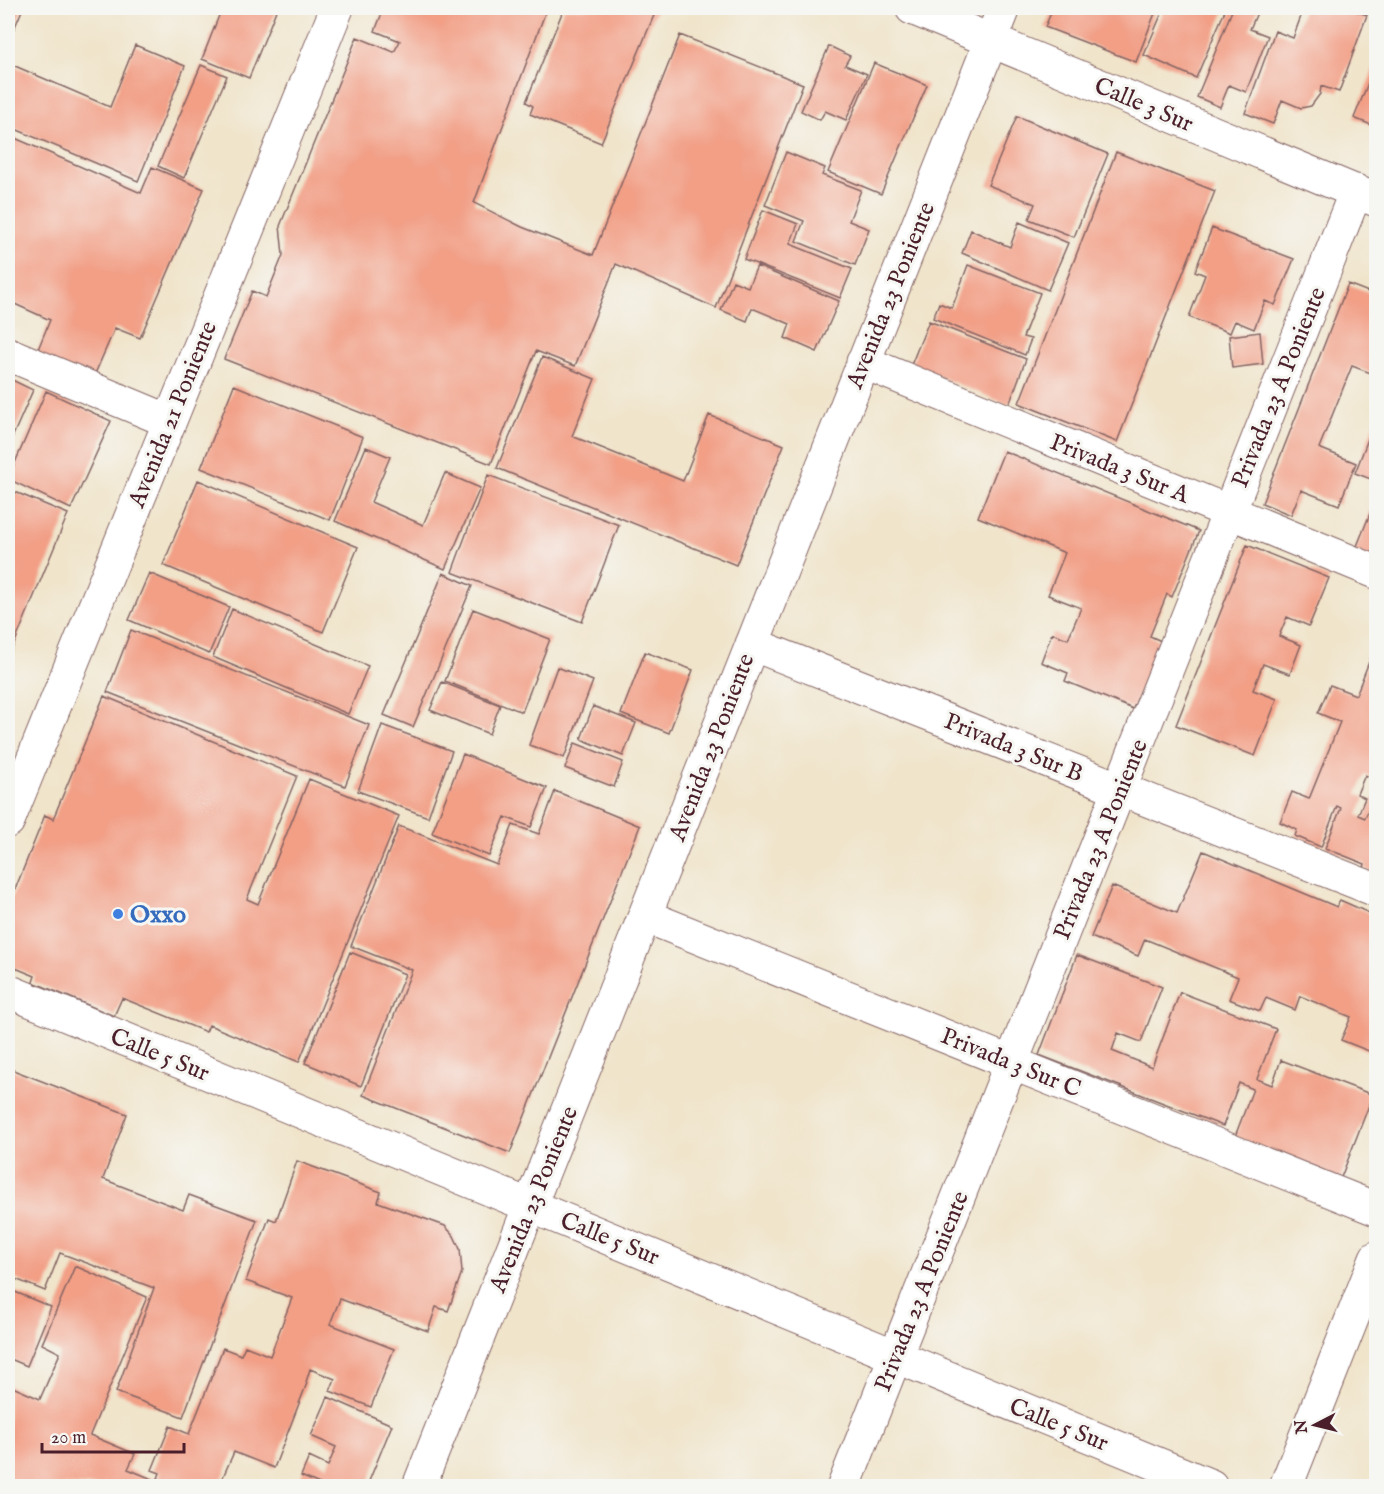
<svg xmlns="http://www.w3.org/2000/svg" width="1384" height="1494" font-family="'IM FELL English',serif">
  <style>
    .building { fill: #f29f86 }
    .lines { fill: none; stroke-linecap: round; stroke-linejoin: round }
    .street-casing { stroke: #846463; stroke-width: 35 }
    .secondary-casing { stroke: #846463; stroke-width: 35 }
    .street { stroke: #fff; stroke-width: 33 }
    .secondary { stroke: #fff; stroke-width: 33 }
    .shop-dot { fill: #3f7fe0; stroke: #f6f6f2; stroke-width: 2 }
    .labels { text-anchor: middle; stroke-width: 6; stroke-linejoin: round; paint-order: stroke }
    .street-label { font-size: 24px; fill: #4a1f2b; stroke: #f6f6f2 }
    .shop-label { font-size: 24px; font-weight: bold; fill: #366cbe; stroke: #f6f6f2; text-anchor: start }
  </style>
  <rect width="100%" height="100%" fill="#f6f6f2"/>
  <filter id="ink" filterUnits="userSpaceOnUse"><feTurbulence type="fractalNoise" baseFrequency=".0167" numOctaves="2"/><feDisplacementMap in="SourceGraphic" scale="12" xChannelSelector="R" yChannelSelector="G"/><feConvolveMatrix kernelMatrix="1 2 1 2 8 2 1 2 1" color-interpolation-filters="sRGB"/></filter>
  <filter id="wash" filterUnits="userSpaceOnUse"><feTurbulence type="fractalNoise" baseFrequency=".008" numOctaves="4" result="noise"/><feDisplacementMap in="SourceGraphic" scale="24" xChannelSelector="R" yChannelSelector="G"/><feGaussianBlur stdDeviation="1.35" result="paint"/><feColorMatrix in="noise" values="0 0 0 0 0 0 0 0 0 0 0 0 0 0 0 0 0 1.4 0 .05"/><feComposite in="paint" operator="in"/></filter>
  <g filter="url(#wash)">
    <rect width="100%" height="100%" fill="#f0e4ca"/>
    <g id="blocks">
      <path class="building" d="M8,8H23L8,43Z
        M207,8H277L249,78L202,59L220,13Z
        M384,8H547L474,203L522,227L593,255L680,35L803,84L716,308L616,264L575,366L536,351L491,464L224,359L252,291L266,297L283,255L280,226L357,37L394,52L400,41L375,31Z
        M564,8H657L601,143L530,114L533,106L526,102Z
        M1053,8H1157L1136,62L1045,27Z
        M1164,8H1226L1196,78L1144,55Z
        M1233,8H1259L1250,29L1268,36L1246,92L1229,85L1220,107L1197,97Z
        M1304,8H1347L1367,15L1339,92L1321,86L1320,94L1311,106L1301,108L1282,100L1273,124L1245,113L1275,31L1293,38Z
        M135,45L185,66L138,181L8,126V63L110,107Z
        M829,46L850,56L845,65L867,74L846,120L825,111L820,120L801,111Z
        M874,63L927,85L881,194L828,172Z
        M1376,63V127L1354,118Z
        M201,65L227,76L184,178L158,166Z
        M1017,116L1108,154L1074,237L1029,219L1035,204L988,185Z
        M8,135L141,193L152,167L204,189L140,338L115,328L91,383L34,359L50,320L8,301Z
        M786,152L825,168L822,175L861,190L849,221L869,229L855,265L796,241L804,221L765,205Z
        M1116,152L1215,191L1117,442L1019,403Z
        M763,210L798,224L790,244L852,269L840,298L744,259Z
        M1019,222L1068,243L1048,290L962,253L971,230L1010,247Z
        M1212,228L1294,259L1275,305L1265,301L1254,329L1235,321L1230,333L1189,317L1205,275L1195,271Z
        M968,265L1040,293L1023,337L1031,339L1025,355L933,318L939,303L952,308Z
        M757,266L839,301L817,352L785,338L790,324L752,308L747,321L721,310L733,281L748,287Z
        M1348,284L1376,295V375L1352,366L1319,448L1356,463L1339,505L1301,490L1291,515L1262,503Z
        M929,321L1026,359L1009,405L911,365Z
        M1260,332L1263,364L1232,368L1229,336Z
        M542,357L595,379L572,436L683,481L709,415L784,445L736,565L497,468Z
        M8,378L33,390L8,447Z
        M234,385L363,437L330,520L201,468Z
        M46,391L111,421L71,509L8,479Z
        M1376,418V481L1355,473Z
        M366,447L390,457L371,502L423,525L445,473L480,488L445,569L335,521Z
        M1004,451L1199,531L1172,597L1167,594L1150,636L1161,641L1133,709L1065,681L1068,673L1041,662L1052,633L1068,639L1081,608L1048,595L1065,553L978,517Z
        M488,475L619,525L582,622L452,572Z
        M198,480L358,547L323,632L163,565Z
        M8,489L68,514L8,659Z
        M1375,501L1376,502V565L1353,556Z
        M1247,545L1329,578L1309,626L1287,617L1279,636L1301,645L1290,674L1263,664L1253,690L1277,699L1255,756L1176,725Z
        M149,573L229,607L209,654L129,620Z
        M443,573L472,586L413,727L384,715Z
        M232,609L368,666L348,714L213,657Z
        M473,609L550,639L522,712L445,681Z
        M131,630L369,725L345,786L107,692Z
        M1376,644V773L1374,779L1365,775L1357,794L1365,798L1358,815L1365,818L1374,797L1376,798V873L1364,868L1365,864L1325,848L1341,808L1337,806L1321,847L1295,836L1297,830L1280,822L1292,792L1309,799L1340,722L1318,713L1330,685L1356,695Z
        M645,652L693,670L669,733L621,714Z
        M557,667L593,681L564,758L529,745Z
        M442,682L500,705L489,734L430,710Z
        M104,696L297,776L247,899L258,904L309,779L399,816L299,1062L209,1025L206,1032L122,998L114,1016L33,982L35,976L8,965V959L12,948L8,946V907L45,815L53,819Z
        M593,706L636,723L623,756L581,739Z
        M382,725L452,751L428,817L358,791Z
        M575,743L623,762L614,787L565,768Z
        M463,754L547,788L531,827L505,817L489,856L432,833Z
        M555,791L640,826L510,1153L363,1095L412,970L351,946L399,826L497,865L513,825L539,834Z
        M1203,851L1337,907L1340,900L1376,916V1054L1341,1040L1351,1017L1300,996L1295,1010L1266,998L1260,1011L1229,999L1238,977L1145,939L1138,956L1091,937L1112,886L1177,913Z
        M350,952L405,974L361,1086L305,1063Z
        M1077,955L1162,987L1141,1042L1118,1033L1112,1051L1152,1067L1180,992L1276,1029L1257,1079L1272,1085L1281,1060L1373,1095L1340,1180L1234,1139L1253,1089L1239,1083L1223,1126L1039,1055Z
        M8,1068L127,1114L103,1179L183,1210L189,1195L257,1220L183,1417L116,1392L154,1288L60,1253L45,1291L8,1276Z
        M297,1161L381,1192L378,1202L445,1226L454,1236L460,1249L462,1272L448,1311L436,1307L428,1331L340,1299L330,1324L394,1349L371,1407L330,1391L335,1379L310,1369L306,1382L307,1383L274,1468L234,1452L219,1486H8V1385L40,1399L60,1353L42,1344L75,1266L147,1297L90,1435L135,1454L128,1469L157,1481L160,1473L152,1470L170,1426L189,1434L223,1348L241,1355L245,1346L270,1356L292,1298L246,1281L269,1218L276,1221Z
        M8,1289L51,1307L27,1366L8,1358Z
        M328,1397L392,1425L367,1486H324L301,1476L309,1457L328,1466L336,1447L311,1436Z"/>
    </g>
  </g>
  <g filter="url(#ink)">
    <use href="#blocks" fill-opacity="0" stroke="#846463" stroke-width="1.5"/>
    <g class="lines">
      <defs>
        <path id="street" d="M912,8L1376,200
          M8,354L169,421
          M863,362L1376,572
          M752,644L1376,890
          M8,821L337,8
          M645,916L1376,1209
          M8,991L1211,1486
          M419,1486L1004,8
          M844,1486L1356,191"/>
        <path id="secondary" d="M1286,1486L1376,1258"/>
      </defs>
      <use href="#street" class="street-casing"/>
      <use href="#secondary" class="secondary-casing"/>
      <use href="#street" class="street"/>
      <use href="#secondary" class="secondary"/>
    </g>
  </g>
  <circle class="shop-dot" cx="118" cy="914" r="6"/>
  <g class="labels">
    <g class="street-label">
      <text transform="translate(1144 104) rotate(23)" y="8">Calle 3 Sur</text>
      <text transform="translate(890 295) rotate(-68)" y="8">Avenida 23 Poniente</text>
      <text transform="translate(1278 387) rotate(-68)" y="8">Privada 23 A Poniente</text>
      <text transform="translate(172 414) rotate(-68)" y="8">Avenida 21 Poniente</text>
      <text transform="translate(1120 468) rotate(22)" y="8">Privada 3 Sur A</text>
      <text transform="translate(711 747) rotate(-69)" y="8">Avenida 23 Poniente</text>
      <text transform="translate(1014 747) rotate(22)" y="8">Privada 3 Sur B</text>
      <text transform="translate(1100 839) rotate(-68)" y="8">Privada 23 A Poniente</text>
      <text transform="translate(160 1054) rotate(22)" y="8">Calle 5 Sur</text>
      <text transform="translate(1011 1062) rotate(22)" y="8">Privada 3 Sur C</text>
      <text transform="translate(533 1199) rotate(-68)" y="8">Avenida 23 Poniente</text>
      <text transform="translate(610 1238) rotate(22)" y="8">Calle 5 Sur</text>
      <text transform="translate(921 1291) rotate(-68)" y="8">Privada 23 A Poniente</text>
      <text transform="translate(1059 1424) rotate(22)" y="8">Calle 5 Sur</text>
    </g>
    <g class="shop-label">
      <text x="130" y="922">Oxxo</text>
    </g>
  </g>
  <rect width="1384" height="1494" fill="none" stroke="#f6f6f2" stroke-width="30"/>
  <g transform="translate(1315 1425) rotate(263)" stroke="#f6f6f2" stroke-width="4.5" paint-order="stroke">
  <path d="M0-4.5L10 22L0 15L-10 22Z" fill="#4a1f2b"/>
  <text y="-9" font-size="16" font-weight="bold" text-anchor="middle" fill="#4a1f2b">N</text>
  </g>
  <path d="M42 1443v9h142v-9" fill="none" stroke="#4a1f2b" stroke-width="3"/>
  <text x="51" y="1443" font-size="18" fill="#4a1f2b" stroke="#f6f6f2" stroke-width="4.5" paint-order="stroke">20 m</text>
</svg>
